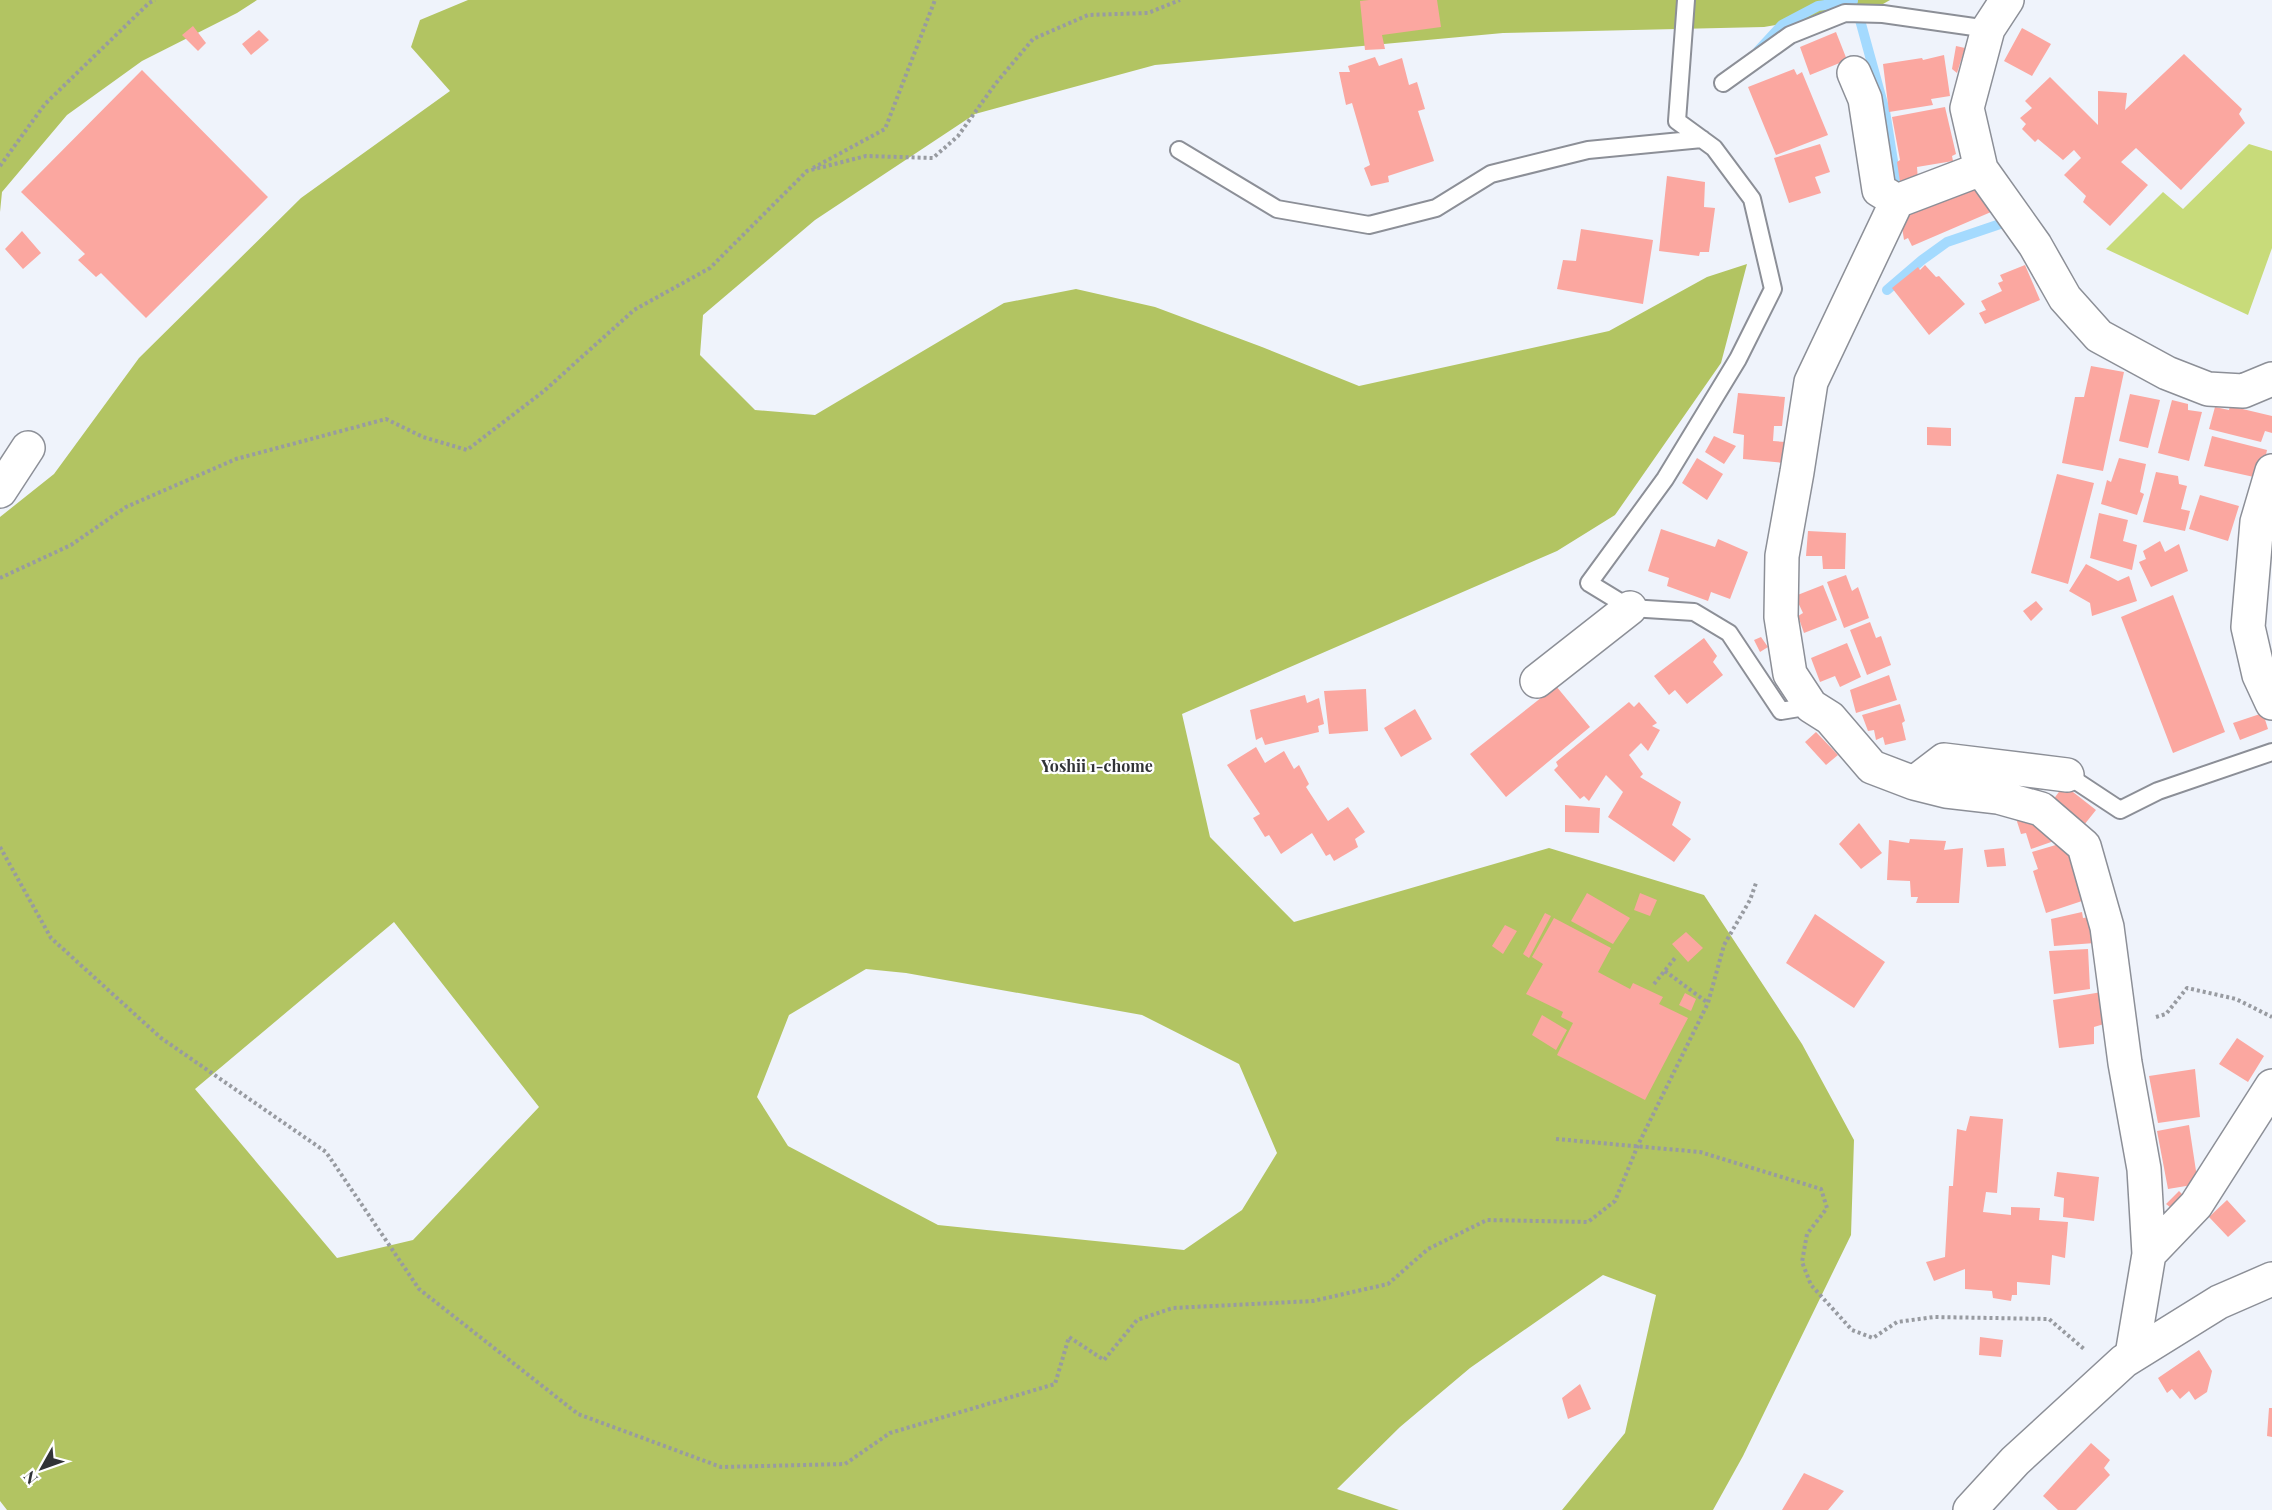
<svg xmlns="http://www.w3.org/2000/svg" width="2272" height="1510" font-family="'Playfair Display',serif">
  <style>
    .green { fill: #c8db7a }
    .forest { fill: #b2c462; fill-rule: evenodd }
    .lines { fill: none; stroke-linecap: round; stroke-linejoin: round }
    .stream { stroke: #a4dafe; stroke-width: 10 }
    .building { fill: #fba7a0 }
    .service-casing { stroke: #8c8f97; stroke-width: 20 }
    .minor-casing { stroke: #8c8f97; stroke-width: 36 }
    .tertiary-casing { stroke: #8c8f97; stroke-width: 36 }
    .path { stroke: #989ba1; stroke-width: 4; stroke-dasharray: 3 3; stroke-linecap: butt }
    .service { stroke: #fff; stroke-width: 16 }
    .minor { stroke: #fff; stroke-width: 33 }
    .tertiary { stroke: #fff; stroke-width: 33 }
    .labels { text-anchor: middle; stroke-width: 4.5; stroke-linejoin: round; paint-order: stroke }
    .neighbourhood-label { font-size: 16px; font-weight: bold; fill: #313336; stroke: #fff }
  </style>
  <rect width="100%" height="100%" fill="#eff3fb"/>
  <path class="green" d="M2249,144L2272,151V248L2248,315L2106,249L2163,192L2183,209Z"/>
  <path class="forest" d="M0,0H257L237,13L142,61L67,115L2,192L0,212Z
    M468,0H1890L1876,8L1764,27L1503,33L1155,65L975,114L815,220L703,315L700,355L755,410L815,415L1004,303L1076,289L1155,307L1262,347L1359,386L1609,331L1707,277L1747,264L1721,363L1615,515L1557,551L1182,714L1210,837L1294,922L1549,848L1704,895L1802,1044L1854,1140L1851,1235L1743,1456L1713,1510H1562L1625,1433L1656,1295L1603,1275L1470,1368L1400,1427L1337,1489L1399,1510H7L0,1501V517L54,474L139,358L301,198L450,91L411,47L420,20ZM394,922L539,1107L413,1240L337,1258L195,1089ZM866,969L906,973L1142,1015L1239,1064L1277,1153L1242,1210L1184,1250L938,1225L788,1146L757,1097L789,1015Z"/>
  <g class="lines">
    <path class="stream" d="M1860,20L1885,111L1897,186
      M1758,51L1782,25L1818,6L1853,1
      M1887,290L1922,260L1947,242L2006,222"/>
  </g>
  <path class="building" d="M1369,0H1437L1441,27L1382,35L1385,49L1365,50L1360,1Z
    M193,26L206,43L198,51L182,35Z
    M2022,28L2051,44L2032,76L2004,61Z
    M259,30L269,40L251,55L242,44Z
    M1836,32L1847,60L1810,75L1800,47Z
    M1956,46L1965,48L1957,73L1952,69Z
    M2184,54L2242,109L2239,114L2245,123L2181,190L2136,148L2121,162L2148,185L2110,226L2083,202L2086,196L2064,175L2081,158L2074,150L2063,160L2038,139L2035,142L2022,129L2026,124L2020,118L2032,108L2025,101L2050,77L2098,125V91L2127,93L2125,110Z
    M1944,55L1950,96L1931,99L1933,105L1889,112L1883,64L1922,58L1923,60Z
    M1375,57L1379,66L1402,58L1409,85L1417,82L1425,109L1418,111L1434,161L1388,176L1389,182L1371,186L1364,168L1370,165L1352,103L1346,105L1339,72H1350L1348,66Z
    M1794,69L1797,75L1802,72L1828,135L1776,155L1748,87Z
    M142,70L268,197L146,318L101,273L96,277L78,260L85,254L21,192Z
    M1945,107L1956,154L1952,156L1953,161L1917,167L1918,180L1900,182L1897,162L1900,160L1892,117Z
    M1820,144L1830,172L1815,177L1821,193L1789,203L1774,158Z
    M1667,176L1705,182L1704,207L1715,208L1709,252H1700L1699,256L1659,251Z
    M1978,182L1991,212L1912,246L1908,238L1904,240L1902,227L1905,224L1903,217L1944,200Z
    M1581,229L1653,240L1643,304L1557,289L1563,260L1576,261Z
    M22,231L41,253L23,269L5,249Z
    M1925,265L1936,277L1939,276L1965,304L1929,335L1892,288L1918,267L1920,270Z
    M2025,265L2040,300L1985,324L1979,313L1986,310L1981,301L2002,291L1998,283L2003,281L2000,275Z
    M2091,366L2124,372L2103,471L2062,463L2075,397H2084Z
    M1738,393L1785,397L1782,426H1774L1773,441L1786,442L1784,463L1743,459L1744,435L1733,433Z
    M2130,394L2160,400L2148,448L2119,441Z
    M2172,400L2188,404V410L2202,412L2189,461L2158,453Z
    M2230,406L2272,416V433L2265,431L2261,442L2209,429L2215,407L2229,410Z
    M1927,427L1951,428V446L1927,445Z
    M1714,436L1736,446L1724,464L1705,452Z
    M2212,436L2267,450L2262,473L2254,477L2204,466Z
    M1697,458L1723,474L1707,500L1682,483Z
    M2119,458L2146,464L2140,492L2144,494L2137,515L2101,504L2107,480L2111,482Z
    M2156,472L2178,476L2179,484L2187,486L2181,509L2190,511L2185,531L2143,522Z
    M2057,474L2094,483L2068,584L2031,573Z
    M2200,495L2239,506L2228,541L2189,529Z
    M2099,513L2128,520L2123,541L2137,545L2132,570L2090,558Z
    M1661,529L1715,547L1718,539L1748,552L1730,599L1711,592L1708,601L1667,586L1669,578L1648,571Z
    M1808,531L1846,533L1845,569H1823L1822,556H1806Z
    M2160,541L2165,552L2179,544L2188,571L2151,587L2139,562L2146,559L2143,551Z
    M2086,564L2118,581L2129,576L2137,601L2092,616L2090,603L2069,591Z
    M1846,575L1852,591L1858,587L1869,618L1844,628L1827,582Z
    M1823,585L1837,620L1804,633L1798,616L1803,613L1795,596Z
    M2173,595L2225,732L2173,753L2121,617Z
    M2036,601L2043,609L2031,621L2023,611Z
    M1870,622L1876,638L1881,636L1891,665L1867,675L1850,630Z
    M1761,637L1768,647L1760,652L1754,640Z
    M1704,638L1717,656L1713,662L1723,675L1687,704L1675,690L1669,695L1654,676Z
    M1847,643L1861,677L1840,687L1835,676L1820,682L1811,658Z
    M1889,675L1897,700L1856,713L1850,690Z
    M1556,686L1590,727L1506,797L1470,754Z
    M1366,689L1368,731L1329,734L1324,691Z
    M1305,695L1307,703L1319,698L1324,724L1318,726L1319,732L1265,745L1262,737L1256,740L1250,710Z
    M1629,702L1634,707L1639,702L1657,723L1652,726L1660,730L1648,751L1641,743L1629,755L1643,774L1640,777L1681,802L1672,825L1691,839L1674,862L1608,817L1623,792L1606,775L1589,801L1584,796L1580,799L1554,770L1558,766L1556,762Z
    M1900,704L1905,721L1902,723L1906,740L1885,745L1883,737L1876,740L1874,730L1868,731L1862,715Z
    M1415,709L1432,739L1401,757L1384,728Z
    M2263,713L2268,729L2240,740L2233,723Z
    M1816,732L1838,755L1826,765L1805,742Z
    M1256,747L1265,763L1284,751L1294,769L1299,765L1309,784L1306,787L1328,821L1348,807L1365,832L1355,839L1358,847L1334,861L1330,854L1326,856L1312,833L1281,854L1269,835L1265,837L1253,818L1260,814L1227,765Z
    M2064,785L2096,810L2084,825L2053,800Z
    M1565,805L1600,808L1599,833L1565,832Z
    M2013,809L2042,828L2054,841L2031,849L2026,833L2021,834Z
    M1859,823L1882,853L1861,869L1839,844Z
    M1910,839L1946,841L1944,850L1963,848L1959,903H1916L1918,897H1911L1910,881L1887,880L1889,840L1909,843Z
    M2066,842L2071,861L2076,859L2082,901L2046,913L2033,871L2038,869L2032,852Z
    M2004,848L2006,866L1987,867L1984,850Z
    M1587,893L1630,918L1613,944L1571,921Z
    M1640,893L1657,900L1650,916L1634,910Z
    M2082,912L2083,918L2091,917L2095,943L2054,946L2051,919Z
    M1545,913L1551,916L1529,958L1523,954Z
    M1815,914L1885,962L1854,1008L1786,963Z
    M1554,918L1611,948L1598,972L1630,989L1633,983L1663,997L1659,1004L1688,1018L1645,1100L1557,1055L1573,1023L1561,1017L1563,1012L1526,994L1543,964L1532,957Z
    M1505,925L1517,931L1503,954L1492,946Z
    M1686,932L1703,948L1688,962L1672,944Z
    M2088,949L2090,989L2054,994L2049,951Z
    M2102,992L2104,1024L2094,1027V1044L2059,1048L2053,1000Z
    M1685,993L1696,999L1691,1011L1679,1005Z
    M1542,1015L1567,1030L1556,1050L1532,1035Z
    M2237,1038L2264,1056L2248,1082L2219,1064Z
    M2195,1069L2200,1117L2158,1123L2149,1076Z
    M1970,1116L2003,1119L1997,1193L1986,1192L1983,1212L2011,1215V1207L2040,1208L2039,1220L2068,1222L2065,1258L2052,1255L2050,1285L2017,1282V1295H2012L2011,1301L1993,1298L1992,1291L1965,1289V1269L1934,1281L1926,1262L1945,1257L1949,1186H1953L1957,1129L1966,1131Z
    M2189,1125L2198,1184L2168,1189L2157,1131Z
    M2057,1172L2099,1177L2094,1221L2063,1217L2064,1198L2054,1196Z
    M2179,1191L2187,1199L2175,1211L2166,1204Z
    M2227,1200L2246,1221L2228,1237L2209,1217Z
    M1980,1337L2003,1340L2001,1357L1979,1355Z
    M2199,1350L2212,1371L2207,1392L2195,1400L2189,1391L2180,1399L2172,1389L2167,1393L2158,1378Z
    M1580,1384L1591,1409L1568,1419L1562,1398Z
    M2269,1408H2272V1437L2267,1436Z
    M2091,1443L2110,1460L2104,1468L2110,1475L2076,1510H2058L2043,1496Z
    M1804,1473L1844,1491L1828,1510H1782Z"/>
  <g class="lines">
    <defs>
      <path id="service" d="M1686,0L1677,121L1714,148L1752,199L1773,289L1738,359L1665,479L1589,583L1630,608L1694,612L1729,633L1781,711L1811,706
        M1723,83L1790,35L1845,13L1883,14L1988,29
        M1179,150L1277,209L1369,225L1436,208L1491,174L1588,150L1702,139
        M2063,776L2067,775L2120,810L2158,791L2272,752"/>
      <path id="minor" d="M2007,0L1988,29L1967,108L1981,169L2035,245L2065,298L2099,336L2167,373L2208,389L2243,391L2272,379
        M1854,73L1865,99L1879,190L1897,201
        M1981,169L1897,201L1811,382L1797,472L1782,556L1781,617L1790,674L1811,706L1830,718L1872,767L1914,783L1946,791L1998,797L2041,809L2084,846L2107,927L2125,1063L2144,1169L2149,1254L2132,1355
        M2272,471L2257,522L2248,627L2259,675L2272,703
        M0,491L28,448
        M1537,681L1630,608
        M1914,783L1944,760L2067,775
        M2149,1254L2196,1205L2272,1086"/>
      <path id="tertiary" d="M1970,1510L2015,1461L2124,1361L2219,1302L2272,1279"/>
    </defs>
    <use href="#service" class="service-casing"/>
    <use href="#minor" class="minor-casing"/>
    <use href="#tertiary" class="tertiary-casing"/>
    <path class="path" d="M0,166L45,104L149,3L155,0
      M813,168L885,129L935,0
      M0,578L71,545L126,507L236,459L386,419L423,437L467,450L544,391L634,310L710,268L807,171L866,156L933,158L958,136L996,83L1033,39L1088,15L1148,13L1180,0
      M0,847L51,938L161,1038L326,1152L419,1289L578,1414L721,1467L845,1464L890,1433L1055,1384L1069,1337L1104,1360L1137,1320L1173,1308L1313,1301L1388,1284L1428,1249L1487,1220L1588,1222L1615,1201L1638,1145L1708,1003L1724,945L1750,900L1756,883
      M1665,971L1708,1003
      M1654,984L1675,958
      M2156,1017L2166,1014L2187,988L2236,999L2272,1017
      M1556,1139L1700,1152L1821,1189L1827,1208L1807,1234L1802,1262L1811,1285L1852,1330L1873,1338L1897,1322L1934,1317L2049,1319L2084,1349"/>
    <use href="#service" class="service"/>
    <use href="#minor" class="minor"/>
    <use href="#tertiary" class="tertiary"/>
  </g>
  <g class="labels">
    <g class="neighbourhood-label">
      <text x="1097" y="772">Yoshii 1-chome</text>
    </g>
  </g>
  <g transform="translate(42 1468) rotate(230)" stroke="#ffffff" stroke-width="4.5" paint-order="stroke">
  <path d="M0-4.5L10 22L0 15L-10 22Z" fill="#313336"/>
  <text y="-9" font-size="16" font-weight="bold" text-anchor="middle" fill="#313336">N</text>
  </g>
</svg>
